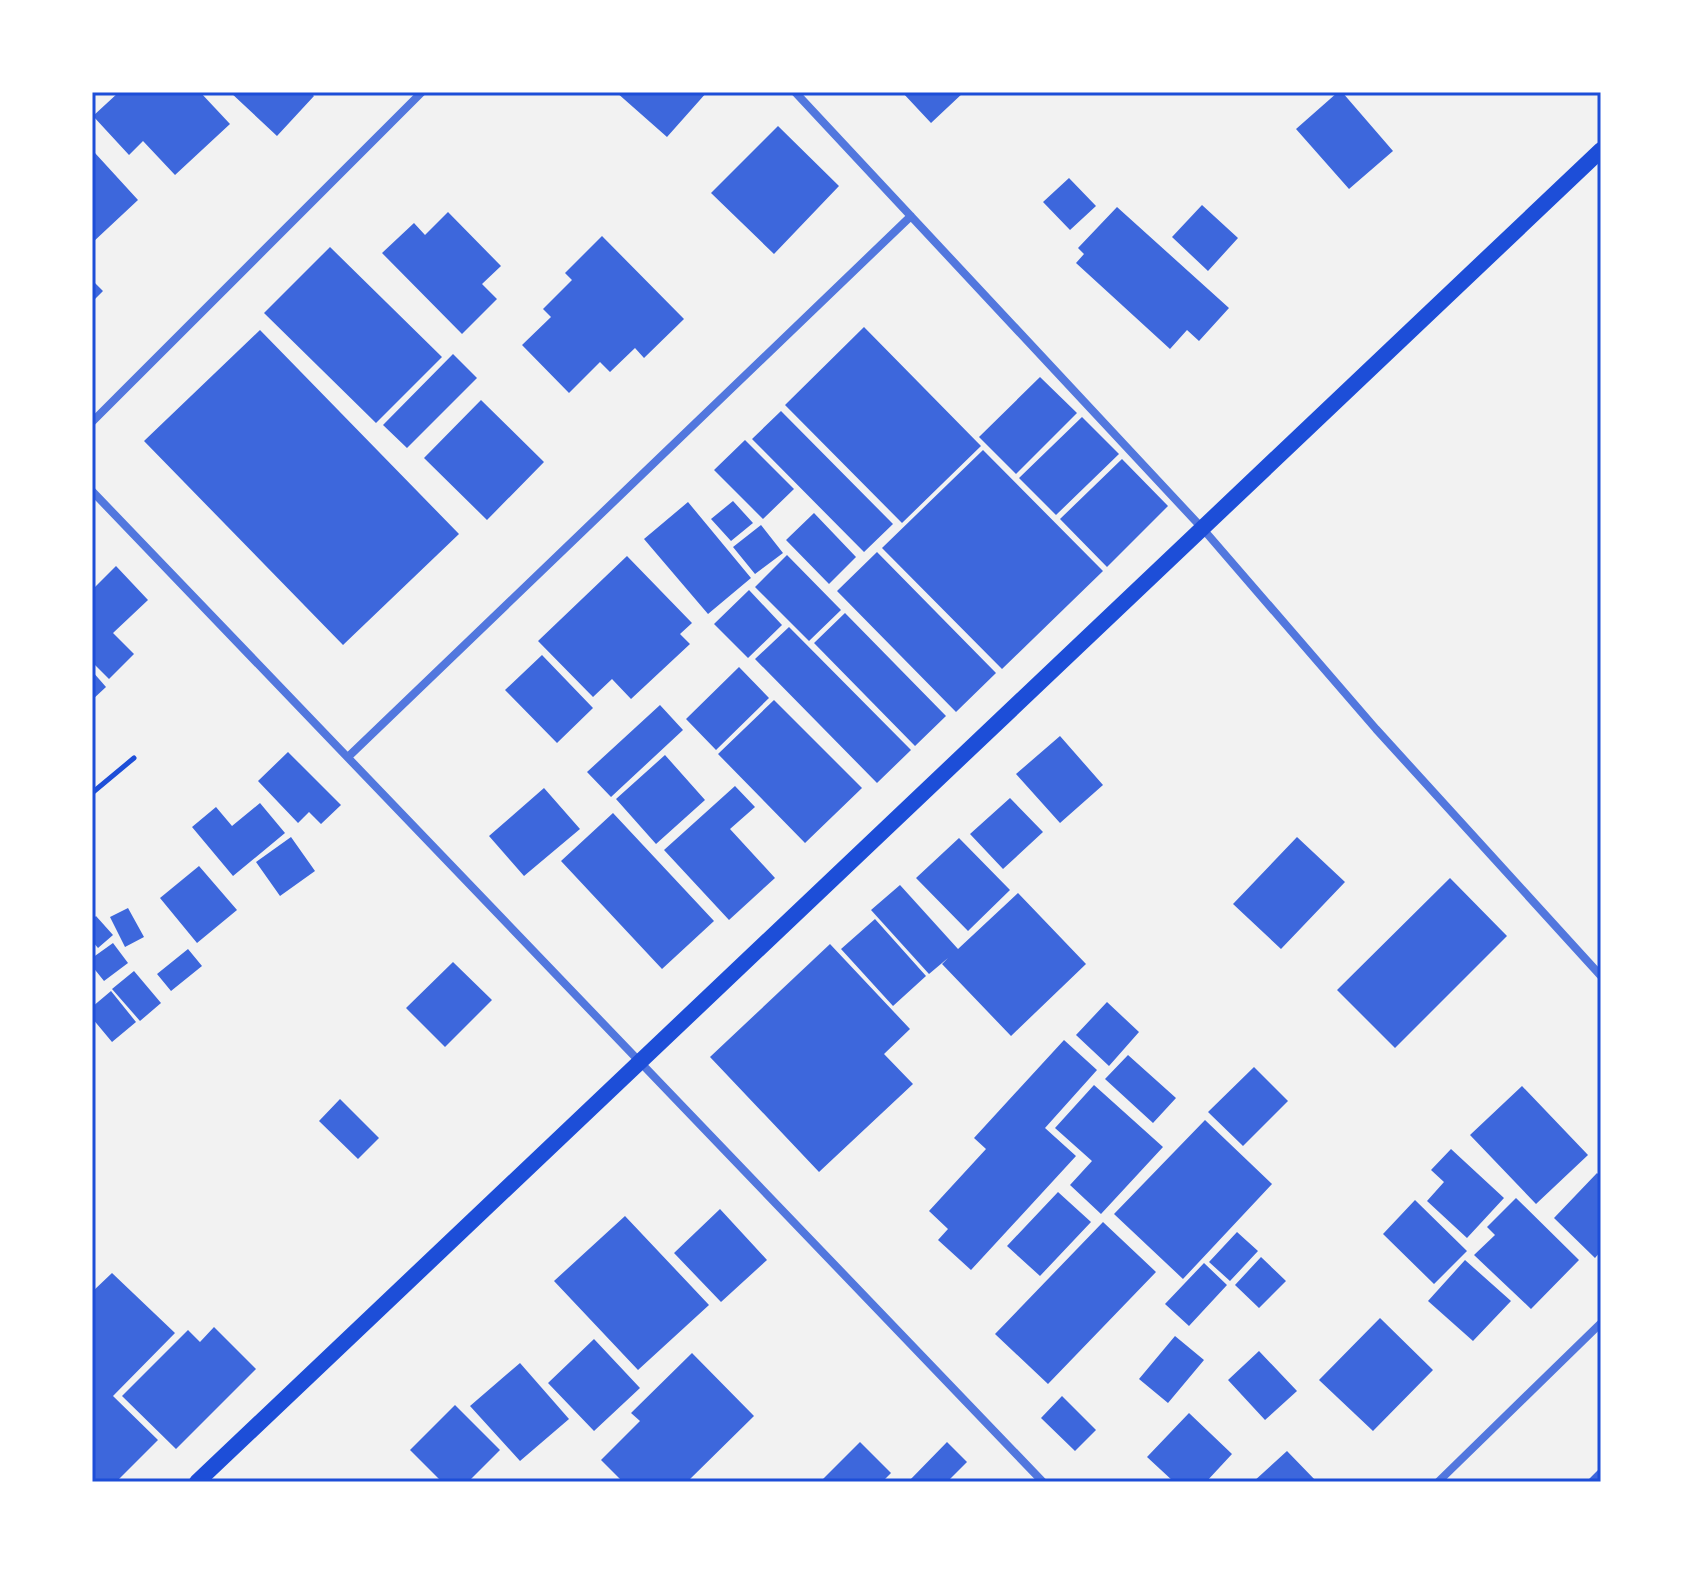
<svg xmlns="http://www.w3.org/2000/svg" width="1693" height="1574" font-family="Merriweather,serif">
  <style>
    .building { fill: #3d67dc }
    .lines { fill: none; stroke-linecap: round; stroke-linejoin: round }
    .path { stroke: #1d4ed8; stroke-width: 5 }
    .minor { stroke: #5277de; stroke-width: 8 }
    .secondary { stroke: #1d4ed8; stroke-width: 16 }
    .neatline { fill: none; stroke: #1d4ed8; stroke-width: 3 }
  </style>
  <rect width="100%" height="100%" fill="#f2f2f2"/>
  <path class="building" d="M119,92H200L230,124L175,175L143,141L129,155L93,116Z
    M230,92H310L314,96L277,136Z
    M616,92H707L667,137Z
    M902,92H964L931,123Z
    M1338,92H1342L1393,151L1349,189L1296,129Z
    M778,126L839,186L774,254L711,193Z
    M95,153L138,200L92,243V156Z
    M1069,178L1096,206L1070,230L1043,202Z
    M1202,205L1238,238L1208,271L1172,237Z
    M1117,207L1229,308L1199,341L1187,330L1170,349L1076,263L1084,254L1078,248Z
    M448,212L501,266L482,284L497,299L462,334L382,253L414,223L425,235Z
    M602,236L684,319L644,358L635,348L610,372L600,362L569,393L522,345L551,317L543,309L572,280L565,273Z
    M330,247L442,357L376,423L264,313Z
    M92,280L103,291L92,302Z
    M864,327L981,446L902,523L785,405Z
    M260,330L459,534L343,645L144,441Z
    M453,354L477,378L407,448L383,425Z
    M1040,377L1077,413L1016,474L979,437Z
    M481,400L544,462L487,520L424,458Z
    M781,411L893,524L864,552L752,439Z
    M1082,417L1119,454L1056,515L1019,478Z
    M745,440L794,489L763,519L714,470Z
    M983,450L1103,571L1002,669L882,548Z
    M1122,459L1168,506L1107,567L1060,519Z
    M733,501L753,523L731,541L711,519Z
    M688,502L751,578L708,614L644,539Z
    M814,513L856,557L829,584L786,540Z
    M761,525L783,553L755,574L733,547Z
    M877,552L996,673L956,712L837,591Z
    M787,555L841,610L809,641L755,587Z
    M627,556L692,623L680,634L690,644L631,699L612,679L593,697L538,641Z
    M116,566L148,600L113,633L134,654L109,679L92,662V590Z
    M749,590L782,625L748,658L714,624Z
    M845,613L946,716L915,746L814,643Z
    M789,627L911,750L877,783L755,659Z
    M542,655L593,708L557,743L505,690Z
    M739,667L769,698L716,750L686,719Z
    M92,671L106,687L92,700Z
    M774,700L862,788L805,843L718,754Z
    M660,705L683,730L611,797L587,772Z
    M1060,736L1103,785L1060,823L1016,774Z
    M288,752L341,805L321,824L309,812L298,823L258,781Z
    M665,755L705,800L656,844L616,799Z
    M735,786L755,807L730,829L775,878L729,920L664,850Z
    M544,788L580,829L524,876L489,836Z
    M1010,798L1043,832L1003,869L970,834Z
    M260,803L285,833L233,876L192,827L216,807L232,826Z
    M613,813L714,921L662,969L561,861Z
    M291,837L315,871L280,896L256,862Z
    M1297,837L1345,882L1281,949L1233,904Z
    M959,838L1010,890L968,931L916,878Z
    M199,866L237,910L197,943L160,898Z
    M1450,878L1507,936L1395,1048L1337,990Z
    M900,885L958,949L1018,893L1086,964L1011,1036L942,964L948,958L929,974L871,910Z
    M128,908L144,937L125,947L110,917Z
    M96,916L113,935L98,948L92,941V920Z
    M875,919L926,976L893,1006L841,949Z
    M113,943L128,963L104,981L92,966V958Z
    M830,944L910,1029L884,1054L913,1084L819,1172L710,1057Z
    M188,949L202,966L171,991L157,974Z
    M453,962L492,1000L445,1047L406,1008Z
    M134,971L161,1003L140,1021L112,989Z
    M111,991L136,1022L112,1042L92,1018V1007Z
    M1107,1002L1139,1032L1109,1066L1076,1035Z
    M1064,1040L1097,1070L1045,1128L1076,1156L971,1270L938,1240L948,1229L929,1211L986,1149L974,1138Z
    M1128,1055L1176,1098L1153,1123L1105,1079Z
    M1254,1067L1288,1101L1243,1146L1208,1112Z
    M1094,1085L1163,1147L1101,1214L1070,1185L1092,1161L1055,1128Z
    M1522,1086L1588,1155L1536,1204L1470,1135Z
    M340,1099L379,1138L358,1159L319,1121Z
    M1205,1120L1272,1184L1183,1279L1114,1214Z
    M1451,1149L1504,1198L1467,1238L1427,1201L1444,1182L1431,1170Z
    M1597,1173L1601,1177V1251L1595,1258L1554,1218Z
    M1058,1192L1091,1222L1040,1276L1007,1246Z
    M1516,1198L1579,1260L1531,1309L1474,1255L1495,1235L1487,1227Z
    M1415,1200L1467,1251L1434,1284L1383,1234Z
    M720,1209L767,1260L721,1302L674,1253Z
    M625,1216L709,1305L638,1370L554,1281Z
    M1103,1222L1156,1272L1048,1384L995,1334Z
    M1237,1232L1258,1251L1230,1281L1209,1262Z
    M1261,1257L1286,1281L1259,1308L1235,1285Z
    M1465,1260L1511,1301L1473,1341L1428,1301Z
    M1204,1263L1227,1285L1189,1326L1165,1304Z
    M112,1273L175,1333L113,1396L158,1440L116,1482H94L92,1292Z
    M1380,1318L1433,1370L1373,1431L1319,1380Z
    M214,1327L256,1369L176,1449L122,1396L188,1330L200,1342Z
    M1175,1336L1204,1360L1168,1403L1139,1379Z
    M594,1339L640,1388L594,1431L548,1383Z
    M1259,1351L1297,1391L1265,1420L1228,1380Z
    M692,1353L754,1416L687,1482H623L601,1460L640,1421L631,1413Z
    M520,1363L569,1419L520,1461L470,1406Z
    M1062,1396L1096,1430L1075,1451L1041,1418Z
    M455,1405L500,1450L468,1482H442L410,1450Z
    M1189,1413L1232,1454L1206,1482H1174L1147,1457Z
    M860,1442L891,1473L882,1482H820Z
    M947,1442L967,1462L947,1482H908Z
    M1287,1451L1317,1482H1253Z
    M1601,1467V1482H1586Z"/>
  <g class="lines">
    <path class="path" d="M92,793L134,758"/>
    <path class="minor" d="M795,92L1203,529L1376,729L1601,976
      M92,422L422,92
      M92,491L1043,1482
      M348,757L911,216
      M1438,1482L1601,1323"/>
    <path class="secondary" d="M197,1482L1601,150"/>
  </g>
  <rect width="1693" height="1574" fill="none" stroke="#ffffff" stroke-width="188"/>
  <rect x="94" y="94" width="1505" height="1386" class="neatline"/>
</svg>
